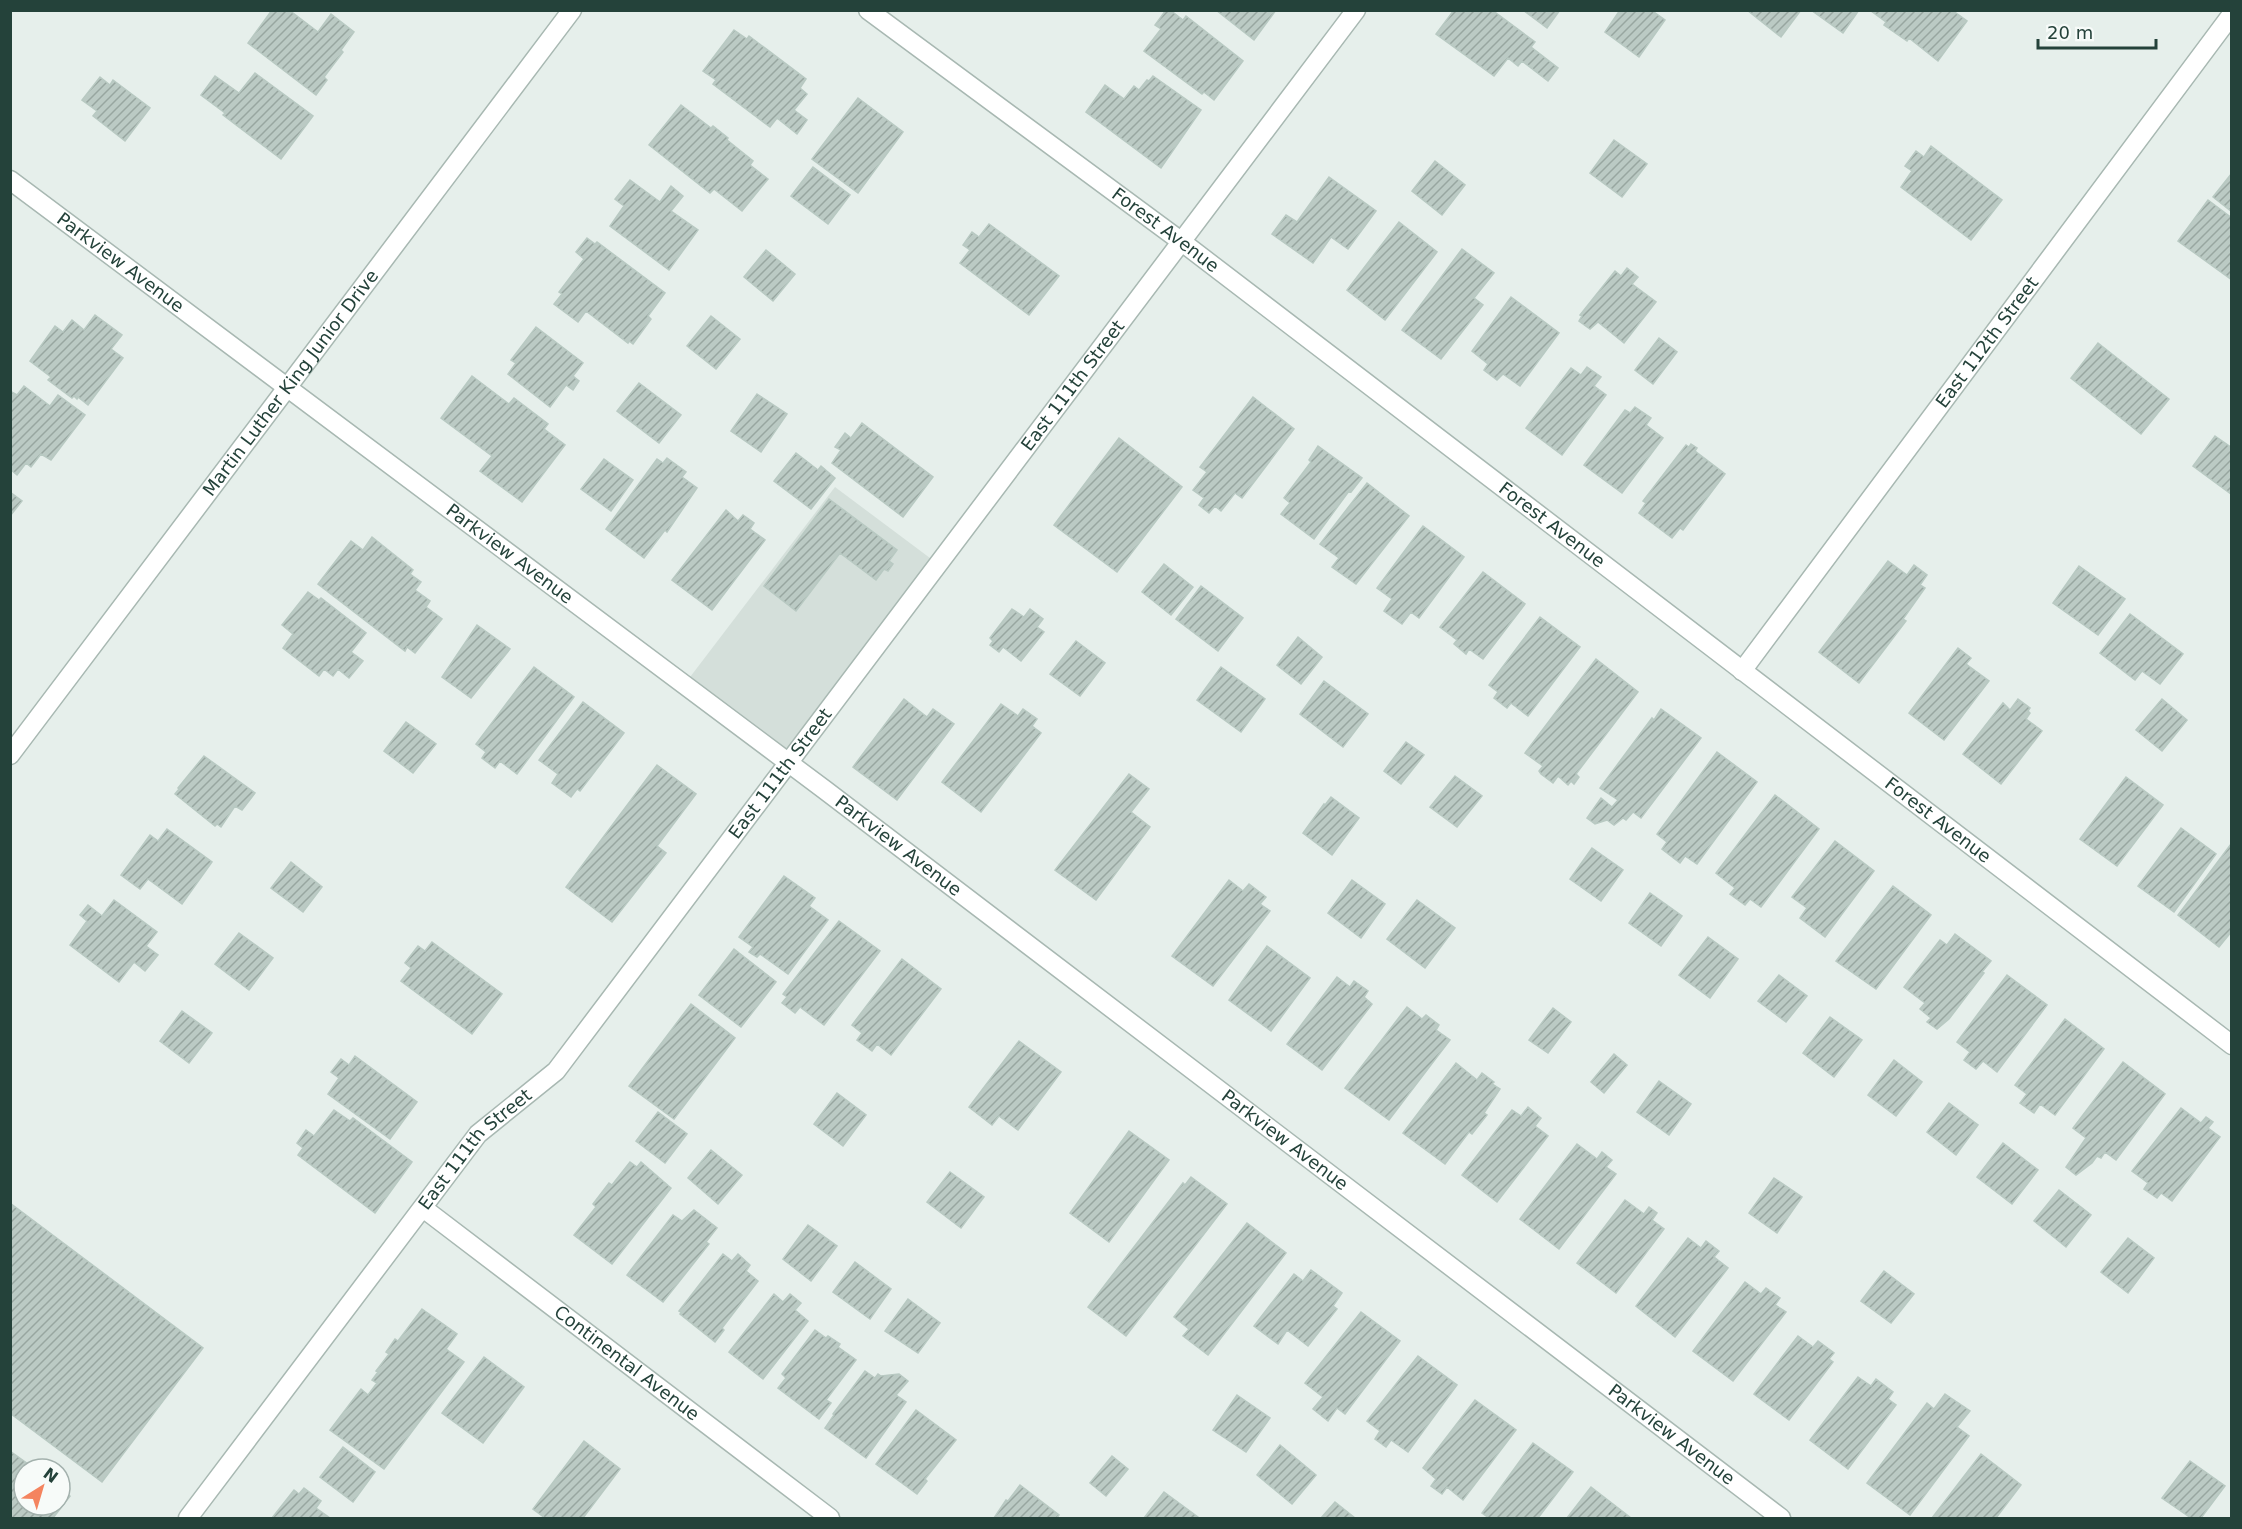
<svg xmlns="http://www.w3.org/2000/svg" width="2242" height="1529" font-family="'DejaVu Sans',sans-serif">
  <style>
    .built { fill: #d4dfda }
    .building { fill: url(#building-hatch); stroke: #b8c9c2; stroke-width: 1.5 }
    .lines { fill: none; stroke-linecap: round; stroke-linejoin: round }
    .minor-casing { stroke: #a8b8b2; stroke-width: 21 }
    .tertiary-casing { stroke: #a8b8b2; stroke-width: 21 }
    .minor { stroke: #fff; stroke-width: 18 }
    .tertiary { stroke: #fff; stroke-width: 18 }
    .labels { text-anchor: middle; stroke-width: 6; stroke-linejoin: round; paint-order: stroke }
    .street-label { font-size: 18px; fill: #24423a; stroke: #f7fbf9 }
  </style>
  <defs>
    <pattern id="building-hatch" width="6" height="6" patternUnits="userSpaceOnUse" patternTransform="scale(1.5)"><rect width="6" height="6" fill="#bbcac4"/><path d="M-1 1l2-2M0 6l6-6M5 7l2-2" fill="none" stroke="#98a6a0"/></pattern>
  </defs>
  <rect width="100%" height="100%" fill="#e6efeb"/>
  <path class="built" d="M835,487L938,564L788,763L684,685Z"/>
  <path class="building" d="M272,10H289L318,32L331,14L354,32L341,50L343,52L324,77L327,80L316,95L248,43Z
    M1166,10H1170L1183,20L1186,16L1243,61L1214,100L1204,92L1202,94L1144,51L1161,29L1155,25Z
    M1216,10H1276L1254,40Z
    M1454,10H1492L1535,42L1531,47L1558,68L1548,81L1522,61L1518,66L1508,58L1494,76L1436,34Z
    M1523,10H1560L1547,28Z
    M1620,10H1651L1665,20L1639,57L1605,32Z
    M1747,10H1801L1781,37Z
    M1811,10H1859L1843,33Z
    M1952,10L1967,21L1938,61L1909,38L1907,41L1884,25L1886,22L1871,11Z
    M734,30L747,39L749,36L806,79L800,88L807,94L794,110L807,120L797,134L777,118L770,127L713,84L716,80L703,71Z
    M255,73L313,116L281,159L223,115L225,113L201,95L215,76L239,93Z
    M1153,76L1201,110L1161,168L1086,112L1105,85L1124,99L1134,86L1139,90L1147,80L1149,81Z
    M100,77L110,85L113,80L150,108L125,141L93,116L97,111L82,100Z
    M858,98L903,132L858,193L812,159Z
    M681,105L711,128L713,126L728,138L727,140L753,161L750,165L768,179L742,211L714,189L710,193L649,145Z
    M1614,140L1647,164L1622,197L1590,173Z
    M1931,146L2002,200L1971,240L1901,187L1912,171L1905,166L1916,151L1924,157Z
    M1435,161L1465,185L1442,215L1412,191Z
    M813,167L850,195L828,224L791,196Z
    M2232,173V212L2213,197Z
    M1329,177L1376,211L1348,249L1331,237L1313,263L1272,234L1286,215L1297,222Z
    M630,180L660,202L671,186L683,196L671,211L698,230L669,270L610,226L624,206L615,199Z
    M2208,200L2232,218V280L2178,241Z
    M1399,222L1437,252L1385,320L1347,290Z
    M989,224L1059,276L1029,315L960,263L970,250L963,245L972,232L979,237Z
    M587,238L595,244L597,242L665,293L648,316L651,319L633,344L629,341L628,343L586,311L578,322L554,304L562,294L559,292L584,259L576,252Z
    M1462,249L1494,273L1474,298L1483,305L1441,359L1402,330Z
    M766,250L795,274L773,301L744,277Z
    M1627,268L1638,277L1632,284L1656,302L1624,343L1598,322L1590,329L1579,321L1582,316L1580,315L1615,271L1621,276Z
    M1511,297L1559,333L1520,386L1503,374L1497,380L1484,370L1488,364L1472,351Z
    M95,315L122,335L111,349L123,358L88,405L78,397L77,399L74,396L72,398L48,380L51,377L30,361L55,326L63,332L72,320L84,330Z
    M711,316L740,339L716,369L687,346Z
    M536,327L583,363L573,376L579,381L573,390L566,385L550,407L508,374L516,363L511,360Z
    M1659,338L1677,352L1653,384L1635,370Z
    M2098,343L2169,399L2141,434L2071,378Z
    M1587,367L1601,377L1594,386L1606,395L1562,455L1526,428L1571,368L1581,375Z
    M472,376L509,404L514,398L548,424L544,429L565,445L522,502L480,471L492,456L441,418Z
    M639,383L681,415L659,443L617,411Z
    M24,386L50,406L58,395L85,415L51,460L41,454L31,467L26,463L17,475L10,469V391L17,395Z
    M757,394L787,414L761,452L731,431Z
    M1253,397L1294,429L1242,498L1235,493L1221,511L1215,506L1209,513L1199,505L1204,498L1193,490L1207,472L1200,467Z
    M1635,407L1651,418L1646,425L1663,438L1622,493L1584,465L1625,410L1630,413Z
    M862,423L933,477L903,517L832,463L841,450L835,447L845,433L851,438Z
    M2215,436L2232,448L2231,494L2193,466Z
    M1119,438L1182,487L1117,572L1054,525Z
    M1691,444L1697,448L1695,451L1725,474L1683,530L1680,528L1672,538L1639,513L1646,503L1643,501L1686,445L1689,447Z
    M1318,446L1362,478L1351,492L1349,491L1314,539L1281,514L1290,503L1284,498L1311,462L1309,460Z
    M796,453L818,470L821,466L835,478L811,509L774,481Z
    M667,458L686,472L682,477L697,488L667,532L665,530L644,558L606,529L657,459L663,463Z
    M604,459L633,480L611,511L581,489Z
    M1367,483L1409,516L1356,584L1332,567L1339,558L1320,544Z
    M10,492L22,501L10,516Z
    M829,499L897,550L889,561L893,564L888,571L884,569L876,580L840,553L796,611L764,586Z
    M726,510L738,521L743,515L754,523L750,529L765,540L712,610L672,580Z
    M1423,526L1464,557L1419,618L1411,612L1402,624L1384,611L1392,599L1377,588Z
    M372,537L413,570L410,574L421,582L415,590L430,601L426,607L442,619L415,653L407,647L405,651L318,584L351,541L363,550Z
    M1888,561L1907,575L1914,565L1927,575L1920,585L1925,588L1903,619L1906,621L1859,683L1819,652Z
    M1164,564L1193,587L1171,615L1142,592Z
    M2079,566L2125,599L2098,635L2053,603Z
    M1483,572L1525,604L1483,659L1469,649L1466,654L1454,644L1457,640L1440,627Z
    M1201,586L1243,618L1218,651L1176,619Z
    M308,592L319,600L321,598L366,633L351,652L363,661L349,678L338,669L333,676L324,669L319,676L283,648L293,634L282,625Z
    M1012,609L1024,617L1030,609L1043,619L1037,627L1044,632L1021,661L1003,647L999,652L990,645L993,641L990,638Z
    M2130,614L2183,654L2160,684L2142,671L2135,680L2100,653Z
    M1540,617L1580,647L1528,716L1511,703L1507,708L1494,698L1498,692L1489,685Z
    M477,625L510,649L471,698L442,677Z
    M1298,637L1322,657L1301,684L1277,665Z
    M1076,641L1105,663L1080,696L1050,674Z
    M1958,648L1971,658L1966,664L1989,681L1944,740L1909,713Z
    M1596,659L1638,692L1576,774L1579,777L1574,784L1571,781L1568,785L1558,776L1553,783L1541,774L1539,771L1543,766L1525,753Z
    M534,667L574,697L517,774L500,761L495,768L482,758L486,752L476,744Z
    M1221,667L1265,699L1241,732L1197,700Z
    M1324,681L1368,714L1343,747L1300,714Z
    M904,699L927,717L933,709L954,724L897,800L853,767Z
    M2018,699L2030,708L2028,711L2030,713L2026,719L2042,731L2001,784L1963,754L2003,703L2010,710Z
    M2162,699L2187,720L2162,751L2136,730Z
    M583,702L624,733L580,791L577,789L571,797L552,783L558,774L539,760Z
    M1001,704L1018,716L1023,709L1037,719L1032,726L1041,733L981,812L942,782Z
    M1661,709L1701,738L1641,818L1633,812L1626,820L1623,818L1614,825L1607,820L1595,824L1587,818L1601,798L1612,807L1618,800L1600,788L1652,718L1654,720Z
    M406,722L436,744L413,773L384,751Z
    M1406,742L1424,755L1401,784L1384,771Z
    M1717,752L1757,782L1697,864L1685,856L1680,863L1662,849L1667,842L1657,834Z
    M204,756L255,793L242,810L235,806L221,827L217,824L215,826L175,794L179,789L178,788Z
    M657,765L696,794L657,846L666,853L612,922L566,887Z
    M1129,774L1149,789L1131,812L1150,827L1096,900L1055,870Z
    M1455,776L1482,796L1457,827L1430,807Z
    M2126,777L2163,805L2117,866L2080,839Z
    M1775,795L1819,829L1761,907L1750,899L1745,905L1730,894L1735,888L1716,873Z
    M1331,797L1359,818L1332,855L1303,833L1324,804L1325,805Z
    M2181,828L2216,854L2174,912L2138,886Z
    M167,829L212,862L182,904L148,879L140,889L121,875L150,835L158,841Z
    M1835,841L1874,871L1825,937L1800,918L1807,908L1792,897Z
    M2231,844L2232,931L2219,947L2178,915Z
    M1592,848L1623,870L1601,901L1570,879Z
    M291,862L322,887L303,912L271,888Z
    M784,876L815,898L809,906L828,920L788,974L760,954L757,957L749,952L753,947L739,937Z
    M1229,880L1243,891L1249,884L1266,897L1260,904L1270,911L1213,986L1172,956Z
    M1352,880L1385,904L1361,938L1328,913Z
    M1893,886L1931,915L1876,989L1836,961Z
    M1650,893L1682,916L1661,946L1629,923Z
    M114,900L157,932L146,946L158,955L145,971L134,962L119,982L70,945L87,921L80,915L88,905L102,916Z
    M1417,900L1455,928L1425,968L1387,939Z
    M839,921L880,951L824,1025L800,1007L795,1013L782,1003L787,997L783,994Z
    M239,933L273,958L249,990L215,964Z
    M1955,934L1991,961L1982,972L1984,973L1949,1019L1937,1029L1927,1022L1931,1018L1920,1009L1925,1003L1904,987L1940,940L1947,945Z
    M1708,937L1738,959L1710,998L1679,975Z
    M432,942L502,994L472,1034L401,981L411,968L405,963L418,946L425,951Z
    M1267,946L1310,978L1271,1031L1229,1000Z
    M734,949L776,982L741,1027L699,995Z
    M902,959L941,989L891,1055L877,1044L872,1051L857,1040L862,1033L852,1025Z
    M1779,975L1807,996L1786,1022L1758,1001Z
    M2007,975L2047,1005L1997,1072L1983,1061L1976,1069L1964,1060L1970,1052L1957,1042Z
    M1337,977L1350,987L1354,981L1368,991L1364,997L1372,1004L1322,1070L1287,1044Z
    M691,1004L735,1038L674,1119L629,1086Z
    M1407,1007L1422,1019L1426,1015L1439,1025L1436,1030L1450,1040L1389,1120L1345,1088Z
    M1553,1008L1571,1022L1548,1053L1529,1040Z
    M182,1011L212,1033L189,1063L160,1041Z
    M1830,1017L1862,1040L1834,1077L1803,1053Z
    M2065,1019L2104,1049L2055,1115L2040,1104L2034,1113L2020,1103L2027,1094L2015,1085Z
    M1019,1041L1061,1072L1018,1130L999,1116L992,1125L969,1107Z
    M1614,1054L1627,1065L1604,1093L1591,1082Z
    M355,1056L417,1102L390,1139L328,1094L339,1078L331,1072L341,1059L349,1065Z
    M1894,1060L1922,1082L1896,1116L1868,1095Z
    M2123,1062L2165,1094L2116,1160L2105,1152L2101,1158L2097,1156L2092,1163L2076,1175L2066,1167L2086,1138L2073,1128Z
    M1456,1063L1477,1080L1482,1073L1494,1082L1492,1084L1500,1089L1484,1113L1487,1115L1472,1134L1469,1132L1445,1164L1403,1133Z
    M1659,1081L1691,1104L1669,1135L1637,1112Z
    M837,1093L866,1115L843,1146L814,1124Z
    M1949,1103L1978,1125L1956,1155L1927,1132Z
    M1528,1107L1541,1118L1535,1126L1548,1136L1497,1202L1462,1175L1512,1110L1521,1116Z
    M2181,1108L2201,1123L2206,1117L2213,1122L2208,1128L2220,1137L2172,1201L2161,1193L2157,1198L2144,1189L2148,1183L2132,1171Z
    M334,1110L350,1121L353,1118L412,1162L375,1213L298,1155L303,1148L297,1143L306,1130L314,1136Z
    M658,1112L687,1134L665,1163L636,1141Z
    M1129,1131L1169,1160L1109,1242L1070,1213Z
    M2003,1143L2038,1170L2012,1204L1977,1177Z
    M1577,1144L1597,1159L1602,1152L1612,1160L1606,1167L1616,1174L1559,1249L1520,1219Z
    M711,1150L742,1175L718,1204L688,1178Z
    M630,1162L637,1167L641,1162L671,1188L612,1264L574,1235L596,1207L593,1204L609,1183L612,1185Z
    M950,1172L984,1197L961,1228L927,1202Z
    M1191,1177L1227,1204L1126,1336L1088,1307L1183,1183L1185,1185Z
    M1774,1178L1802,1197L1777,1233L1749,1213Z
    M2059,1190L2091,1215L2066,1247L2034,1221Z
    M1625,1200L1644,1214L1649,1207L1657,1213L1652,1220L1664,1229L1616,1293L1577,1263Z
    M10,1203L203,1348L102,1482L10,1413Z
    M694,1210L717,1228L706,1242L709,1244L663,1302L627,1275L673,1215L682,1221Z
    M1247,1223L1286,1253L1208,1355L1183,1336L1189,1329L1174,1317Z
    M808,1225L837,1246L811,1281L783,1259Z
    M1688,1238L1701,1248L1706,1241L1719,1251L1714,1257L1728,1268L1675,1337L1636,1306Z
    M2128,1238L2154,1258L2128,1293L2101,1272Z
    M723,1254L732,1261L738,1254L750,1265L746,1271L758,1281L722,1328L724,1330L715,1342L680,1314L681,1312L679,1311Z
    M855,1262L891,1289L870,1319L833,1292Z
    M1311,1270L1342,1293L1333,1306L1337,1309L1308,1346L1287,1330L1278,1344L1254,1326L1294,1274L1303,1281Z
    M1884,1271L1914,1294L1891,1323L1861,1301Z
    M1745,1282L1761,1294L1766,1288L1780,1298L1775,1305L1786,1312L1733,1381L1693,1351Z
    M774,1294L783,1302L790,1294L801,1303L795,1310L808,1321L763,1379L729,1352Z
    M908,1299L940,1323L918,1353L885,1331Z
    M422,1309L457,1334L446,1349L464,1362L384,1469L330,1430L361,1389L368,1395L377,1383L372,1380L378,1372L376,1371L389,1354L386,1352L395,1339L398,1341Z
    M1361,1312L1400,1341L1345,1414L1337,1408L1328,1421L1313,1409L1323,1397L1305,1383Z
    M815,1330L826,1338L828,1336L840,1344L838,1347L856,1360L826,1400L831,1403L819,1419L778,1388L786,1378L782,1374Z
    M1798,1336L1813,1347L1818,1341L1834,1353L1829,1359L1833,1362L1789,1420L1754,1394Z
    M1418,1356L1457,1385L1408,1452L1391,1440L1386,1447L1375,1439L1380,1431L1367,1421Z
    M484,1357L524,1387L483,1443L442,1413Z
    M865,1371L875,1378L878,1374L881,1376L899,1374L908,1381L896,1395L906,1402L866,1458L825,1428L834,1415L833,1414Z
    M1858,1377L1871,1386L1876,1379L1893,1392L1888,1399L1896,1405L1848,1469L1810,1440Z
    M1945,1394L1970,1411L1957,1427L1969,1436L1910,1515L1867,1483L1927,1403L1934,1409Z
    M1237,1395L1270,1418L1246,1452L1213,1430Z
    M1475,1400L1516,1430L1463,1500L1447,1487L1442,1494L1431,1486L1436,1479L1423,1468Z
    M916,1410L956,1440L925,1479L927,1481L917,1494L876,1464Z
    M584,1441L620,1469L583,1518H545L533,1509Z
    M1533,1443L1573,1472L1538,1518H1489L1482,1513Z
    M1280,1445L1316,1475L1292,1504L1257,1475Z
    M343,1447L375,1472L353,1502L320,1477Z
    M10,1451L35,1469H24V1505H60V1488L70,1496L53,1518H10Z
    M1981,1454L2021,1485L1996,1518H1932Z
    M1112,1456L1128,1469L1106,1496L1090,1483Z
    M2190,1461L2225,1486L2201,1518H2191L2162,1498Z
    M1020,1485L1059,1515L1057,1518H994L1006,1500L1008,1501Z
    M1591,1487L1631,1518H1567Z
    M304,1488L321,1501L316,1508L330,1518H272L294,1490L299,1494Z
    M1164,1492L1198,1517L1197,1518H1144Z
    M1335,1502L1355,1518H1321Z"/>
  <g class="lines">
    <defs>
      <g id="minor">
        <path id="s1" d="M868,10L1182,242L2232,1045"/>
        <path id="s2" d="M10,180L825,790L1781,1518"/>
        <path id="s3" d="M1742,671L2232,14"/>
        <path id="s4" d="M423,1208L830,1518"/>
        <path id="s5" d="M188,1518L478,1134L556,1071L1356,10"/>
      </g>
      <g id="tertiary">
        <path id="s6" d="M10,755L572,10"/>
      </g>
    </defs>
    <use href="#minor" class="minor-casing"/>
    <use href="#tertiary" class="tertiary-casing"/>
    <use href="#minor" class="minor"/>
    <use href="#tertiary" class="tertiary"/>
  </g>
  <g class="labels">
    <g class="street-label">
      <text dy="6" stroke="none"><textPath href="#s1" startOffset="370">Forest Avenue</textPath></text>
      <text dy="6" stroke="none"><textPath href="#s2" startOffset="138">Parkview Avenue</textPath></text>
      <text dy="6" stroke="none"><textPath href="#s3" startOffset="410">East 112th Street</textPath></text>
      <text dy="6" stroke="none"><textPath href="#s6" startOffset="466">Martin Luther King Junior Drive</textPath></text>
      <text dy="6" stroke="none"><textPath href="#s5" startOffset="1440">East 111th Street</textPath></text>
      <text dy="6" stroke="none"><textPath href="#s1" startOffset="856">Forest Avenue</textPath></text>
      <text dy="6" stroke="none"><textPath href="#s2" startOffset="624">Parkview Avenue</textPath></text>
      <text dy="6" stroke="none"><textPath href="#s5" startOffset="954">East 111th Street</textPath></text>
      <text dy="6" stroke="none"><textPath href="#s1" startOffset="1342">Forest Avenue</textPath></text>
      <text dy="6" stroke="none"><textPath href="#s2" startOffset="1110">Parkview Avenue</textPath></text>
      <text dy="6" stroke="none"><textPath href="#s2" startOffset="1596">Parkview Avenue</textPath></text>
      <text dy="6" stroke="none"><textPath href="#s5" startOffset="468">East 111th Street</textPath></text>
      <text dy="6" stroke="none"><textPath href="#s4" startOffset="256">Continental Avenue</textPath></text>
      <text dy="6" stroke="none"><textPath href="#s2" startOffset="2082">Parkview Avenue</textPath></text>
    </g>
  </g>
  <rect width="2242" height="1529" fill="none" stroke="#24423a" stroke-width="24"/>
  <g transform="translate(42 1487) rotate(37)"><circle r="28" fill="#f7fbf9" stroke="#a3b1ad" stroke-width="1.5"/>
  <path d="M0-4.5L10 22L0 15L-10 22Z" fill="#f4845f"/>
  <text y="-9" font-size="16" font-weight="bold" text-anchor="middle" fill="#24423a">N</text>
  </g>
  <path d="M2038 39v9h118v-9" fill="none" stroke="#24423a" stroke-width="3"/>
  <text x="2047" y="39" font-size="18" fill="#24423a" stroke="#f7fbf9" stroke-width="4.5" paint-order="stroke">20 m</text>
</svg>
